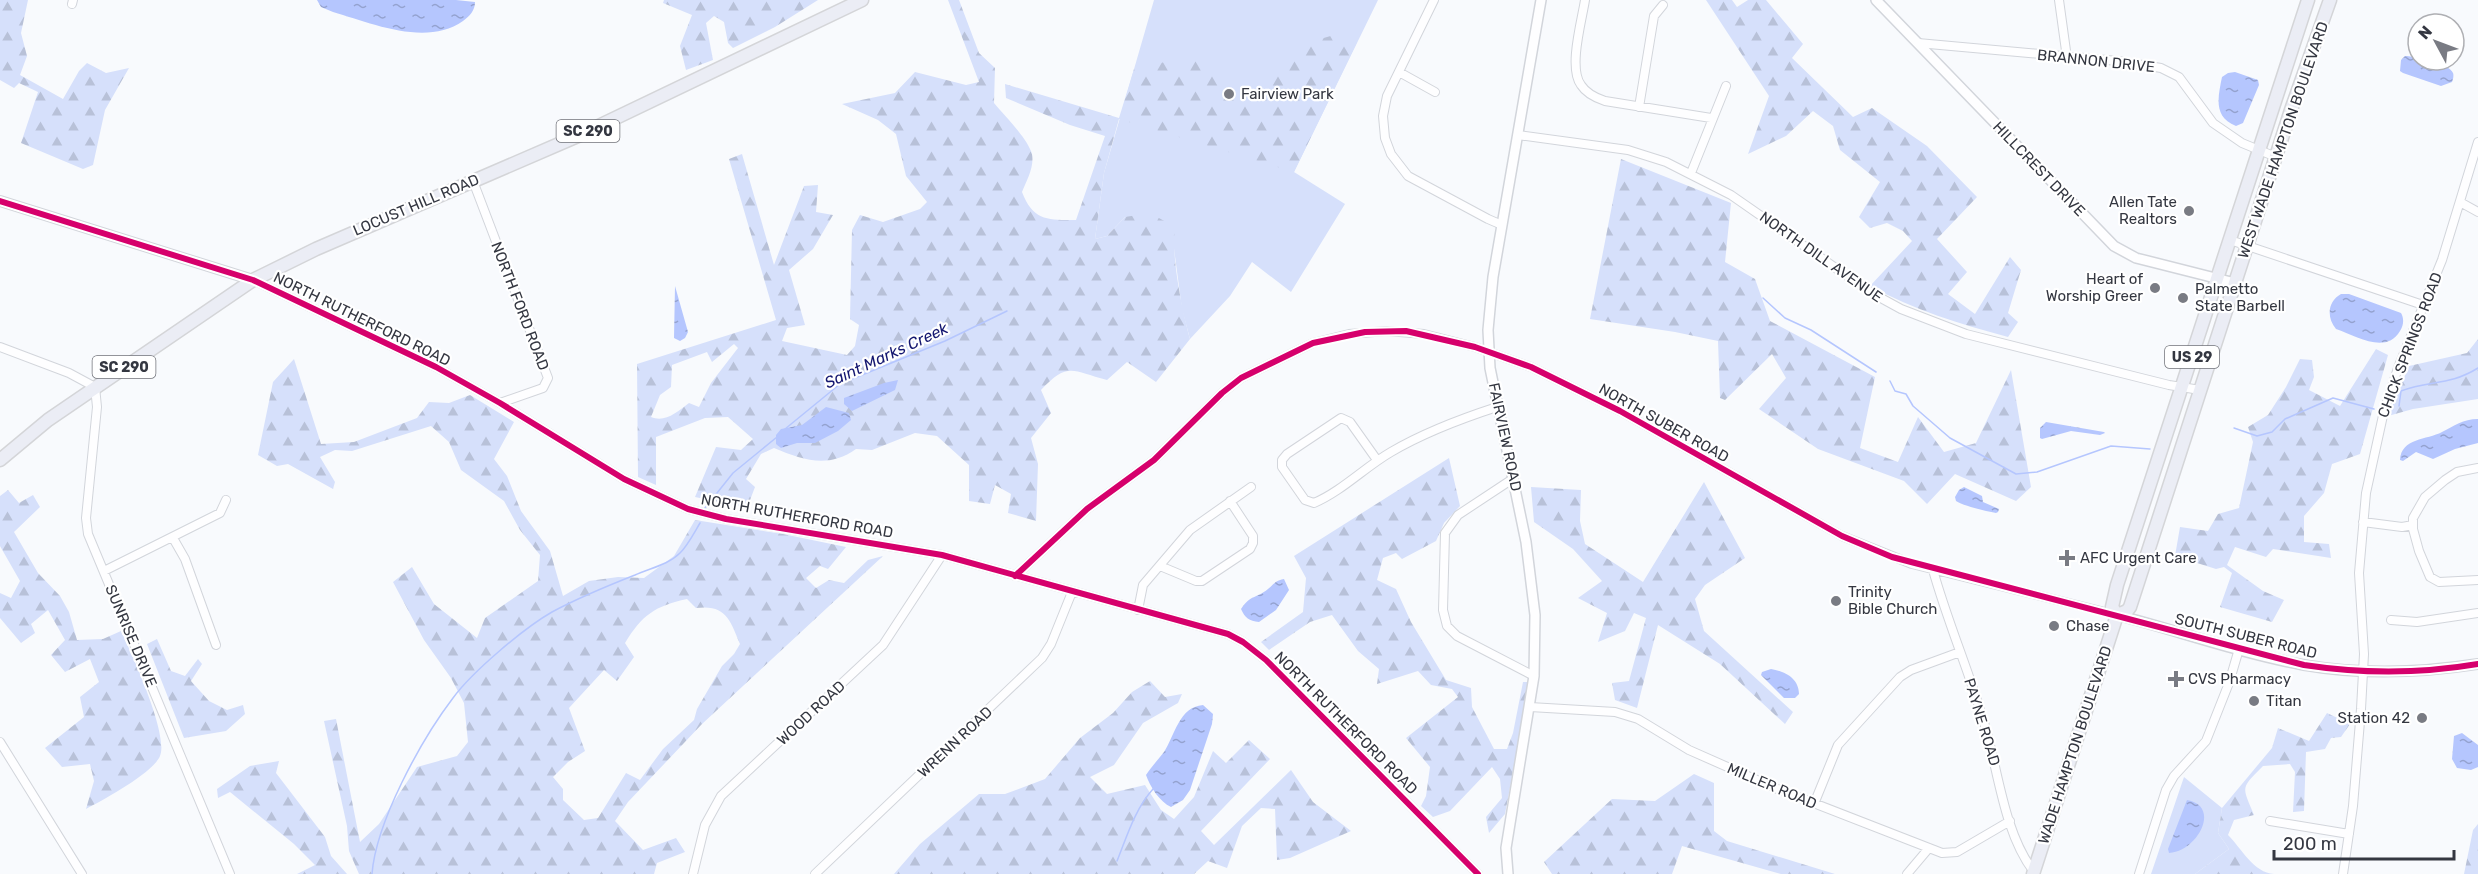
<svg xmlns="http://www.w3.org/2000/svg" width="2478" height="874" font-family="Rubik,sans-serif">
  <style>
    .green { fill: #d6e0fb }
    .forest { fill: url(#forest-firs); fill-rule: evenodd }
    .water { fill: url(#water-ripples) }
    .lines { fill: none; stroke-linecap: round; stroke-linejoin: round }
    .stream { stroke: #b5c6fe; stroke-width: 1.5 }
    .minor-casing { stroke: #d2d5db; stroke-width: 10 }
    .tertiary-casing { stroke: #d2d5db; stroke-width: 12 }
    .primary-casing { stroke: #d4d5d8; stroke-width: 15 }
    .minor { stroke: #fefeff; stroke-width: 8 }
    .tertiary { stroke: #fefeff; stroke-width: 9 }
    .primary { stroke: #ebedf5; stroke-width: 12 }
    .cycleway-casing { stroke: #fff; stroke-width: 10 }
    .cycleway { stroke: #d6006c; stroke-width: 6 }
    .poi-dot { fill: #797b83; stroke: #fff; stroke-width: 2 }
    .labels { text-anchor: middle; stroke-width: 4.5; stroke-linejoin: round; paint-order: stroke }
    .shield { fill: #fff; stroke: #71737a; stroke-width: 1.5 }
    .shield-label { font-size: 14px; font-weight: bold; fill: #343741 }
    .street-label { font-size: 15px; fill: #343741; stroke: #fff }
    .poi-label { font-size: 15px; fill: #343741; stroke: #fff; text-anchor: start }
    .water-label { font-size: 16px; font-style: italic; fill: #141770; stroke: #fff }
  </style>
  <defs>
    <pattern id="forest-firs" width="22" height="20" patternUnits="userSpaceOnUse" patternTransform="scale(1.5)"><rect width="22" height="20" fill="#d6e0fb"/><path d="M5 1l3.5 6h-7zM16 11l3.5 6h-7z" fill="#b8c1d8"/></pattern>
    <pattern id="water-ripples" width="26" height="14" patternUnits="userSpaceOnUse" patternTransform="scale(1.5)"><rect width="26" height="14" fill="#b5c6fe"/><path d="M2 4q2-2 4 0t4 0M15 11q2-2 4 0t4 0" fill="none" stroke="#94a2cf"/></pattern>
  </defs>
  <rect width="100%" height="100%" fill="#f8fafd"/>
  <path class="green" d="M1154,0H1378L1294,172L1345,204L1291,292L1252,262L1230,296L1190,339L1182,309L1173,241L1125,217L1107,236L1095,239L1104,173Z
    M2184,777L2222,808L2218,833L2229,849L2195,874H2151Z"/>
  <path class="forest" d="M0,0H28L21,33L27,56L20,75L63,99L79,71L87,63L106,73L129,68L105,110L93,165L83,169L21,143L38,92L19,83L14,88L0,80Z
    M664,0H818L775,27L733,48L728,43L724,22L714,16L706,23L713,60L686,70L680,46L692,15L663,3Z
    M948,0H959L979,53L995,68L994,103C1005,116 1025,136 1031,151C1036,164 1027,180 1022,192C1033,221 1048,220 1076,220L1105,136L1070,125L1006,98L1005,84L1119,118L1134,69L1182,58L1204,61L1235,91L1251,93L1303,44L1334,35L1357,42L1294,172L1119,119L1104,173L1095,239L1107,236L1125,217L1150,213L1175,227C1171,257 1182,309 1190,339L1156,382L1127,362L1107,380C1072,371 1068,361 1041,390L1051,413L1031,438L1038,464L1036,521L1008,513L1011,494L995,485L990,504L969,501V465L937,436L915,433L872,450L856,449C828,469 803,460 774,448L761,454L746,479L755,487L747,508L695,497L716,447L741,450L753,439L728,417L705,418L656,437V485L638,477L637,364L776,320L729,159L742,154L774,265L804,186L818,185L816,212L833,215L813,249L789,270L805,325L787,328L782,341L847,355L855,346L859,325L850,319L852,230L860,215L883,222L920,209L927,202L906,176L896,134L878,120L842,104L895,93L915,72L966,85L979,82ZM734,344L738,348L711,383L699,407L689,403C677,412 665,423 651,417L660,395L671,387L672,365L707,352L712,362Z
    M1706,0H1732L1737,7L1748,0H1766L1803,44L1792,58L1853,117L1872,108L1927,146L1977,197L1937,239L1967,272L1948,294L1975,314L2010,257L2021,270L2008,313L2018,322L2008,337C1960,324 1914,310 1870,286L1912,241L1903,231L1887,223L1870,228L1859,217L1880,182L1840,150L1833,126L1813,111L1786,136L1748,154L1769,96Z
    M1621,159L1731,203L1725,262L1755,279L1770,321L1875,377L1860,448L1898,462L1918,417L1944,452L1976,443L2011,370L2031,487L2016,501L1955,474L1927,504L1904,481L1818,449L1759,409L1786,378L1772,354L1725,400L1720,398L1718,341L1675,332L1590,319Z
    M2478,339V399L2413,409L2388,416L2409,366L2467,353Z
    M2376,349L2388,355L2360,454L2332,464L2324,493L2304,516V542L2329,544L2331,558L2273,549L2266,557L2235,547L2227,565L2263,591L2284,600L2272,622L2220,607L2232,573L2224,567L2216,569L2175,556L2180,527L2208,531L2218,514L2239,508L2253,442L2248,427L2268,415L2286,387L2300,359L2312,360L2314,377L2309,390L2340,406Z
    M294,359L321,444L354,442L417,418L429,402L449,403L470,395L514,422L494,459L507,476L521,511L550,551L563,596L589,581L618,577L644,578L674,556L695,520L783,534L846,547L828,569L820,566L806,578L816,588L829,580L844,583L868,560L883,556L702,724L628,802L615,821L643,850L676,838L685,852L657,863L654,874H359L349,851L347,826L324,721L336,719L360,842L379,824L417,767L457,756L468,742L464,703L451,678L424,640L393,582L412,567L434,604L477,638L485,618L538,581L540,555L520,530L504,501L461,470L449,442L431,426L352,451L335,450L320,457L335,482L333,489L288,464L277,466L258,455L273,382ZM687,599L696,608C726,604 730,620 740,644L734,654L722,666L697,709L694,720L663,749L640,780L626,773L598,818L584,820L563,800V789L553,777L568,762L585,751L569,708L604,670L617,681L634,657L625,643C642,615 655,606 687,599Z
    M1449,458L1460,506L1444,523L1436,541L1402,559L1396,553L1383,558L1377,580L1396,589L1411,622L1446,680L1471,688L1472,707L1494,749H1507L1513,733L1523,682H1530L1505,814L1489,833L1486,817L1502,798L1500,779L1492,767L1450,811L1433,817L1421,806L1426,796L1430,767L1406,738L1458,697L1452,689L1431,685L1418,671L1377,684L1379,669L1358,651L1332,615L1310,622L1269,650L1261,642L1303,612L1306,578L1294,556Z
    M1704,482L1745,558L1705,585L1695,599L1704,631L1793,712L1785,724L1720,664L1658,625L1637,708L1615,700L1612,683L1629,681L1646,618L1634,613L1625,631L1598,642L1607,613L1578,598L1602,581L1573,549L1534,522L1531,487L1581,490L1580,521L1585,544L1643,582Z
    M8,490L19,503L33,495L40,507L14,532L38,573L60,596L69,612L77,640L103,639L121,631C132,654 169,735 160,756C153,773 103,800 86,809L94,781L90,764L62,767L45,748L84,717L80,697L99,682L90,659L65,672L51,655L65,640L48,610L31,624L35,633L21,643L0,618V593L11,598L20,581L0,546V496Z
    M157,639L171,671L185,676L198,659L202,664L191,681L209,701L227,710L243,705L245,714L226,731L184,738L147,644Z
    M1150,681L1165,697L1182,694L1178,703L1143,723L1114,765L1090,777L1107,794L1145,785L1161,810L1174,819L1194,797L1213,751L1226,763L1249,740L1270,759L1201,831L1214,845L1291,770L1313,802L1351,831L1290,858L1277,860L1275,809L1261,808L1242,826L1227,868L1208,861L1194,874H894L920,844L979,794H1005L1045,779L1080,738L1113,713L1132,692Z
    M2327,713L2350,724L2341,737L2331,738L2325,749L2306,752L2304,811L2293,812L2295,772L2290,764L2263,766C2240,789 2242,786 2254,815L2234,820L2228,835C2241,848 2254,873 2274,874H2195L2229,849L2218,833L2222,808L2272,748L2278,728L2309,741Z
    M279,761L276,773L325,837L331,856L347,874H297L315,865L294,844L230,792L218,798L217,789L250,766Z
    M1694,774L1714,783V831L1727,841L1835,874H1781L1682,846L1672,874H1552L1544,862L1612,799L1655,801Z
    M2478,824V874H2464L2473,830Z"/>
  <path class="water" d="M317,0H456L475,2C475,10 470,16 463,21C426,47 371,23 333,12L321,7Z
    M2405,56C2412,56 2450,63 2453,73C2454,75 2453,80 2452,82L2441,86L2403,73L2400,71L2401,60Z
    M2235,72L2258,80L2259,85L2243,123L2236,126C2213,117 2218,97 2222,77L2228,73Z
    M675,286L688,332L685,338L680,341L674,338Z
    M2341,294H2349L2401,313C2404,318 2404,325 2400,331C2386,355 2356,336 2336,329C2326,317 2328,301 2341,294Z
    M898,380L895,390L852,411L844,404V398L884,383Z
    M826,407L849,413L851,420L838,431L815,443H797L781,448L776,444V435L781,429L802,425Z
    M2478,419V443L2455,449L2433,459L2416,452L2403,461L2400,460C2401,438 2427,440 2442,432C2454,426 2463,419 2478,419Z
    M2046,422L2104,432L2105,433L2100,435L2071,431L2042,439L2040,438V428Z
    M1964,487L1982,496L1983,502L1999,509L1998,512L1996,513C1985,511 1964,506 1956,501L1955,497L1959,490Z
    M1284,579L1289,590L1276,610L1259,622C1249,621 1245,618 1241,609C1251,594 1256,599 1268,589C1273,585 1276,580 1284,579Z
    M1771,669C1784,671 1799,678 1799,694L1795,698H1784L1761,675L1762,672Z
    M1203,705L1213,714L1212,724L1190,790L1183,800L1171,807C1160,802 1150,787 1146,775C1151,767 1158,760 1164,752C1175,735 1179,707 1203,705Z
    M2462,733L2478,745V767L2471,770L2457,768L2452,759L2454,736Z
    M2187,800C2222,806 2197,852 2169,853L2168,849Z"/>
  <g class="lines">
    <path class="stream" d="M1763,298L1785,318L1811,330L1876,372
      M1890,381L1895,391L1906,394L1913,406L1950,438L2016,474L2037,472L2111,446L2150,449
      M2399,406L2401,391C2430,380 2449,386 2478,368
      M2234,428L2257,436L2272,432L2285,419L2333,398L2374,409
      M785,429L840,384L945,341L1007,311
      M705,508L733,473L777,437
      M1117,861C1127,836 1135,809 1153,789
      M372,874C376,822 421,740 453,698C472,672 524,628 552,612C578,598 607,586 635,575C650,568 668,565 680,553C688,545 694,533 700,523"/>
    <defs>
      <path id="minor" d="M1434,0L1387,96L1383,116L1385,138L1391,154L1408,176L1488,219L1502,225
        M1585,0C1582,20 1568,68 1581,85C1586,93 1596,98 1605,101L1711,118
        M2059,0L2067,58
        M72,4L73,0
        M1918,43L2118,61L2161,68L2179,77L2213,123L2242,143L2276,157
        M1399,72L1435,92
        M1639,107L1654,16L1663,5
        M1518,135L1628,150L1666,162L1731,195L1870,292L1901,309L1966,334L2169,385L2200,390
        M1691,173L1726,86
        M473,181L548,378L543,388L500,403
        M2460,202L2478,212
        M2230,240L2423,305
        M253,280L436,367L500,403L624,479L688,509L726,519L942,555L1228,634L1243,642L1266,660L1478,874
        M0,347L69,373L95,387L97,407L86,518L88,534L230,874
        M1377,460L1350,422L1341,418L1287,454L1282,460V467L1305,500L1314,503C1342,491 1365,467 1391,452C1425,432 1460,419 1497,407
        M2478,468L2457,472L2445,480L2425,497L2413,518V529L2419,551L2430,577L2439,582L2478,580
        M1514,478L1458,515L1445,533L1443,610L1447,626L1457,636L1534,676
        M2363,522L2402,527L2413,525
        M173,538L185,559L216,645
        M1160,566L1196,581H1202L1250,549L1253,543V536L1230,501
        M1933,570C1947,620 1968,669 1983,719C1998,767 2003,832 2034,872
        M104,571L220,513L226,500
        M1015,576L1087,509L1154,460L1222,393L1241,378L1313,343L1349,334L1387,331L1424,334L1475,347L1531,367L1620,411L1842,536L1912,564L2117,615
        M1138,610L1143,585L1190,530L1251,487
        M2391,620L2417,622L2478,613
        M1530,707L1615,712L1638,719L1689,750L1775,788L1942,853L1957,852L2010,821
        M0,742L82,874
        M1814,804L1838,745L1900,677L1911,670L1960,652
        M2270,821L2349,834
        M693,874L705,825L721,796L883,645L942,555
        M815,874L1042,658L1051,644L1072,592
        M1907,874L1929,848
        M2139,874L2166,790L2174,776L2206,741L2229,683L2239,649
        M2343,874L2353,806L2361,709L2364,654L2359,573L2366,493L2384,411L2398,368L2442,260L2478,142"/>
      <path id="tertiary" d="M1876,0L2114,246L2136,258L2235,283
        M0,201L253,280
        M2117,615C2179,631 2240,653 2304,665C2362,675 2420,673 2478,664
        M1508,874L1506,848L1534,676L1535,615L1526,542L1490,368L1488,330L1493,277L1541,0"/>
      <path id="primary" d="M0,460L48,420L253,280L316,249L580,135L862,0
        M2117,615L2127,611L2130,607L2291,110L2330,0
        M2117,615L2112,607L2117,585L2308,0
        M2033,874L2117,615"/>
    </defs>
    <use href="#minor" class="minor-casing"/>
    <use href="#tertiary" class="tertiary-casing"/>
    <use href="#primary" class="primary-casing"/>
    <use href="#minor" class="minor"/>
    <use href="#tertiary" class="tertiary"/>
    <use href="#primary" class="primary"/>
    <defs>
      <path id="cycleway" d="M0,201L253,280L436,367L500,403L624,479L688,509L726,519L942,555L1228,634L1243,642L1266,660L1478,874
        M1015,576L1087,509L1154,460L1222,393L1241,378L1313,343L1365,332L1406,331L1475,347L1531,367L1620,411L1842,536L1892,557L2304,665C2363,674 2419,674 2478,664"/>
    </defs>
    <use href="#cycleway" class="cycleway-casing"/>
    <use href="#cycleway" class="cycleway"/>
  </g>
  <g class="poi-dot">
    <circle cx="1229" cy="94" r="6"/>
    <circle cx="2189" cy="211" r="6"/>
    <circle cx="2155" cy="288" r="6"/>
    <circle cx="2183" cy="298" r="6"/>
    <path d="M2064 549h6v6h6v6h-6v6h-6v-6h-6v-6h6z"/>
    <circle cx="1836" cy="601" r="6"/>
    <circle cx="2054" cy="626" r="6"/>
    <path d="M2173 670h6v6h6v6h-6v6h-6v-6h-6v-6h6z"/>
    <circle cx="2254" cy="701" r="6"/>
    <circle cx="2422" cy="718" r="6"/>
  </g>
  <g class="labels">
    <g class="shield">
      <rect x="556.5" y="120" width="63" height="22" rx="4.5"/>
      <rect x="2165" y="346" width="54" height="22" rx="4.5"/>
      <rect x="92.5" y="356" width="63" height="22" rx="4.5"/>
    </g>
    <g class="shield-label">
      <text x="588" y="136">SC 290</text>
      <text x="2192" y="362">US 29</text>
      <text x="124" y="372">SC 290</text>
    </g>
    <g class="street-label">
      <text transform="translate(2096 61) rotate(6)" y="5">BRANNON DRIVE</text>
      <text transform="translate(2283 140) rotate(-71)" y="5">WEST WADE HAMPTON BOULEVARD</text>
      <text transform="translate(2039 169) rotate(46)" y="5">HILLCREST DRIVE</text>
      <text transform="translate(416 205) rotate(-23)" y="5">LOCUST HILL ROAD</text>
      <text transform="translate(1821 257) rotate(35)" y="5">NORTH DILL AVENUE</text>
      <text transform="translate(520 306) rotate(69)" y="5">NORTH FORD ROAD</text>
      <text transform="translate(362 319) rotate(26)" y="5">NORTH RUTHERFORD ROAD</text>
      <text transform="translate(2410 345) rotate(-69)" y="5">CHICK SPRINGS ROAD</text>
      <text transform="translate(1664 423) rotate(29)" y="5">NORTH SUBER ROAD</text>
      <text transform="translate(1505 437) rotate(78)" y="5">FAIRVIEW ROAD</text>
      <text transform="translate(797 516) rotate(10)" y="5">NORTH RUTHERFORD ROAD</text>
      <text transform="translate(131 636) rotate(67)" y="5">SUNRISE DRIVE</text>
      <text transform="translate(2246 636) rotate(14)" y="5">SOUTH SUBER ROAD</text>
      <text transform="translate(811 713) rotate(-43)" y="5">WOOD ROAD</text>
      <text transform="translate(1982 722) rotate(73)" y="5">PAYNE ROAD</text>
      <text transform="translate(1346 723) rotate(45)" y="5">NORTH RUTHERFORD ROAD</text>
      <text transform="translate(955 742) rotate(-43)" y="5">WRENN ROAD</text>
      <text transform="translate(2075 745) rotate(-72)" y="5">WADE HAMPTON BOULEVARD</text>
      <text transform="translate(1772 786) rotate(23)" y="5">MILLER ROAD</text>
    </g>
    <g class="poi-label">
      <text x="1241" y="99">Fairview Park</text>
      <text x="2177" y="207" text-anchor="end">Allen Tate<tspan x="2177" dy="17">Realtors</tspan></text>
      <text x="2143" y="284" text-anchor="end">Heart of<tspan x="2143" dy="17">Worship Greer</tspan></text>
      <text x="2195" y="294">Palmetto<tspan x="2195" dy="17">State Barbell</tspan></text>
      <text x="2080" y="563">AFC Urgent Care</text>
      <text x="1848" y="597">Trinity<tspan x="1848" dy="17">Bible Church</tspan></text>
      <text x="2066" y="631">Chase</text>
      <text x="2188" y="684">CVS Pharmacy</text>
      <text x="2266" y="706">Titan</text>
      <text x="2410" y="723" text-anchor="end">Station 42</text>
    </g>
    <g class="water-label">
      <text transform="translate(886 355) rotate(-25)" y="6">Saint Marks Creek</text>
    </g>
  </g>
  <g transform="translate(2436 42) rotate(311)"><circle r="28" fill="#ffffff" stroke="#aeafb3" stroke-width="1.5"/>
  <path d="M0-4.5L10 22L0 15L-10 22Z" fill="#797b83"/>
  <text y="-9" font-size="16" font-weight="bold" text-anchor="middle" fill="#343741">N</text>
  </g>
  <path d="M2274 850v9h180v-9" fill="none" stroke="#343741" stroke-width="3"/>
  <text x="2283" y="850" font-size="18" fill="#343741" stroke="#ffffff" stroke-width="4.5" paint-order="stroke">200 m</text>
</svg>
